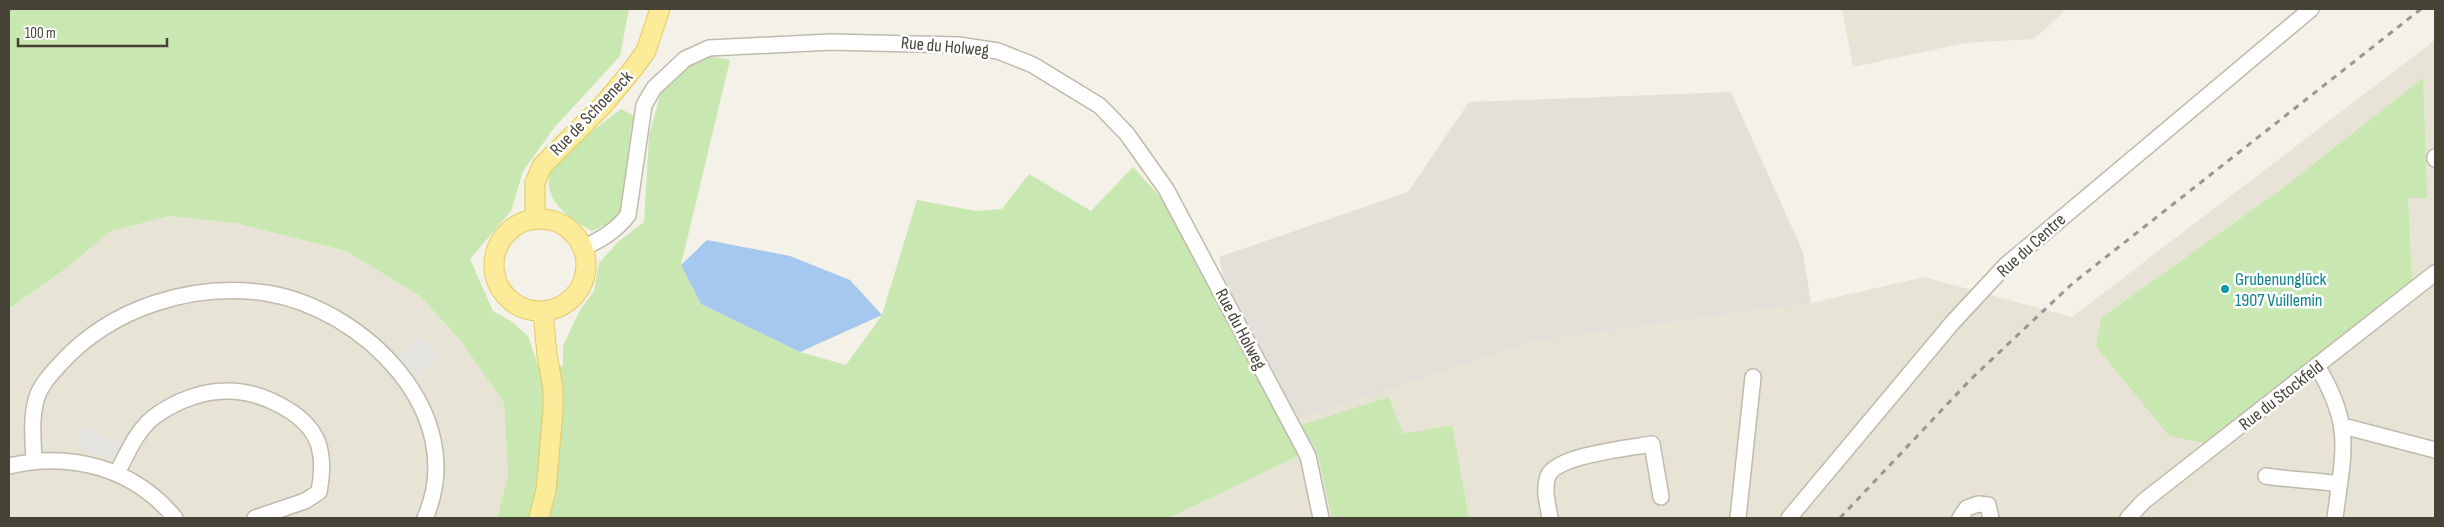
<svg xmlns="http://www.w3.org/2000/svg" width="2444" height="527" font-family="'Sofia Sans Condensed',sans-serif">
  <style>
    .residential { fill: #e7e4d6 }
    .industrial { fill: #e3e0d9 }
    .green { fill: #c8e7b1 }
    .parking { fill: #e5e3df }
    .water { fill: #a5c8ef }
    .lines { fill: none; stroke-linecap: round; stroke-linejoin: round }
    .minor-casing { stroke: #bfbaaa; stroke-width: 18 }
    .major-casing { stroke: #e2cb67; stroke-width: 21 }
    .minor { stroke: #fff; stroke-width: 15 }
    .major { stroke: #fceb98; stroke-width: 19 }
    .rail { stroke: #969696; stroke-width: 3; stroke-dasharray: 6 6; stroke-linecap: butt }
    .culture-dot { fill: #0f9aa8; stroke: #fff; stroke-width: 2 }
    .labels { text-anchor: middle; stroke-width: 5; stroke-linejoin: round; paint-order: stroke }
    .street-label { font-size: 18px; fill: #474236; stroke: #fff }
    .culture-label { font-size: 18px; fill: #0d838f; stroke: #fff; text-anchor: start }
  </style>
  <rect width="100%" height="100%" fill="#f3f1e8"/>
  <path class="residential" d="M1842,9H2067L2034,39L1965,43L1853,67Z
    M2435,40V518H1169L1300,455L1297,419L1537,341L1811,303L1924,277L2072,317Z
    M170,216L235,223L346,251L420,296L461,341L504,403L508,477L497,518H9V310L68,267L111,231Z"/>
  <path class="industrial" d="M1731,92L1803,252L1811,303L1537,341L1297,419L1226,287L1219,257L1408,192L1469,102Z"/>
  <path class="green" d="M9,9H629L620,56L554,128L523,171L511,211L470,259L493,311L511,321L528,336L539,368L563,366V346L580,310L594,291L599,263L619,241L644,222L649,136L661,92L702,55L730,60L681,265L701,304L800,352L846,365L882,315L917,200L976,211L1002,209L1029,174L1091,211L1133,167L1163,200L1300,455L1169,518H497L508,476L504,403L461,341L420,296L346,251L235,223L170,216L111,231L68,267L9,309Z
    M2423,78L2427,198H2408L2412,281L2204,443L2169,436L2096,346L2101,318L2283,188Z
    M621,109L634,116L630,135L626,206L615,220L592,231C572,220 542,201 550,173C554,157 606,121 621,109Z
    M1389,397L1403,434L1452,425L1469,518H1332L1317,451L1301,425Z"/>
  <path class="parking" d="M421,336L439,358L407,381L391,364Z
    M84,426L121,444L114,460L92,454L76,443Z"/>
  <path class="water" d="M707,240L790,256L850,280L882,315L800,352L701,304L681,265Z"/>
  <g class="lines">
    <defs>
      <path id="minor" d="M2435,157V159
        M583,248C600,240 616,231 628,215L644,105L654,88L685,59L709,48L831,42L958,45L998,51L1033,65L1100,106L1127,134L1166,189L1308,456L1321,518
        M2317,366C2354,427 2343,452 2335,518
        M2343,426L2435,450
        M34,460C33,440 31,419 36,400C40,385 52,373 62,362C112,308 192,282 266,293C363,308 471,414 425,518
        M9,466C70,451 134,468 175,518
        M117,473C128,452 138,427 158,414C177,401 202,391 226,391C257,390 306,411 318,443C323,458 322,477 319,492L305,501L255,518
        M2266,476C2291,480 2314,480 2339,484
        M1550,518C1548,505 1543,490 1548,476C1557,455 1629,448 1652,444L1661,497
        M1738,518L1753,377
        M1789,518L1953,322L2006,265L2311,9
        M1960,518L1967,508L1978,504L1988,505L1991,518
        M2128,518L2144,501L2435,273"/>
      <path id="major" d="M494 265a46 46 0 1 1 92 0a46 46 0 1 1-92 0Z
        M535,219V183L542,166L604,104L633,69L646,51L660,9
        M539,518L546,490L553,411V388L547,355L543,312"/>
    </defs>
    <use href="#minor" class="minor-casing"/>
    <use href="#major" class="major-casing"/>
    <use href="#minor" class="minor"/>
    <use href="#major" class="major"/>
    <path class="rail" d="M1840,518L1971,379L2073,283L2421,9"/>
  </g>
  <circle class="culture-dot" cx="2225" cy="289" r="5"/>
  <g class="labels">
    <g class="street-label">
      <text transform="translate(945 46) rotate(5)" y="6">Rue du Holweg</text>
      <text transform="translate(591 113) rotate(-46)" y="6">Rue de Schoeneck</text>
      <text transform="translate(2031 245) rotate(-42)" y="6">Rue du Centre</text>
      <text transform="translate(1241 329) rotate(62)" y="6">Rue du Holweg</text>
      <text transform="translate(2281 395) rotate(-38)" y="6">Rue du Stockfeld</text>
    </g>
    <g class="culture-label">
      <text x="2235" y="285">Grubenunglück<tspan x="2235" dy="21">1907 Vuillemin</tspan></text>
    </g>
  </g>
  <rect width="2444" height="527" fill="none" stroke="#474236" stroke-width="20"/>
  <path d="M18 38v8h149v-8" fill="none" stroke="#474236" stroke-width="2.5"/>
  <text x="25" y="38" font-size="15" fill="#474236" stroke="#ffffff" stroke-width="4" paint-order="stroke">100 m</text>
</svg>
